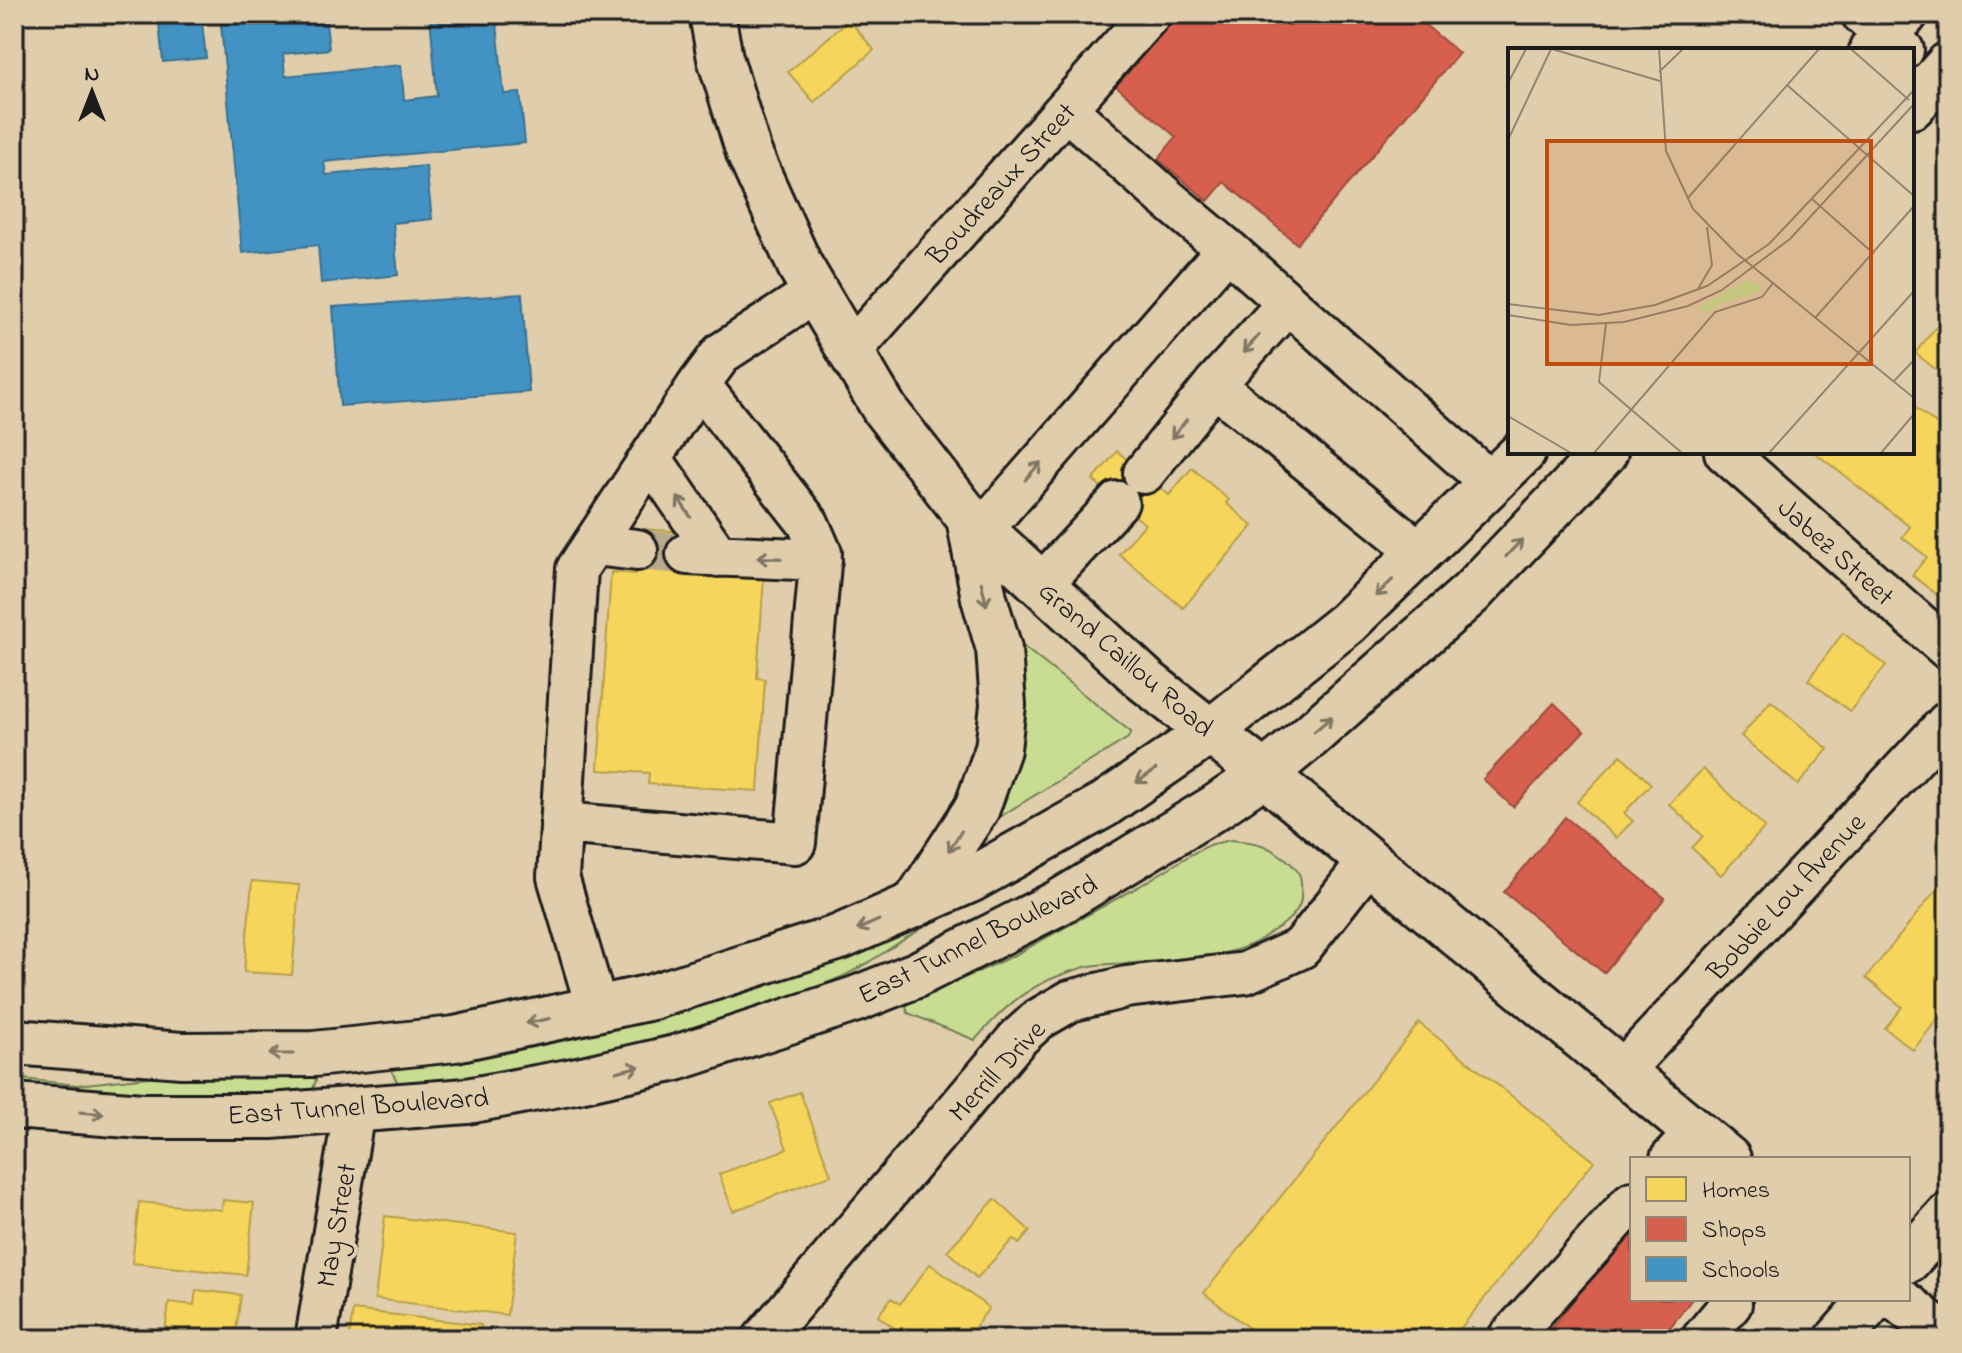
<svg xmlns="http://www.w3.org/2000/svg" width="1962" height="1353" font-family="'Indie Flower',sans-serif">
  <style>
    .green { fill: #c8dd92; stroke: #727c57; stroke-width: 2 }
    .homes { fill: #f6d55c; stroke: #b59e49; stroke-width: 2 }
    .shops { fill: #d6604d; stroke: #9e4c3e; stroke-width: 2 }
    .schools { fill: #4393c3; stroke: #376f91; stroke-width: 2 }
    .lines { fill: none; stroke-linecap: round; stroke-linejoin: round }
    .minor-tunnel { stroke: #b9aa8e; stroke-width: 40; stroke-dasharray: 40 20; stroke-linecap: butt }
    .minor-casing { stroke: #1c1c1c; stroke-width: 46 }
    .major-casing { stroke: #1c1c1c; stroke-width: 50 }
    .minor { stroke: #e0cdab; stroke-width: 40 }
    .major { stroke: #e0cdab; stroke-width: 44 }
    .oneway { stroke: #7e7464 }
    .labels { text-anchor: middle; stroke-width: 8; stroke-linejoin: round; paint-order: stroke }
    .street-label { font-size: 28px; fill: #1c1c1c; stroke: #e0cdab }
    .inset-road { fill: none; stroke: #928672; stroke-width: 2 }
    .view { fill: #bf4d0f; fill-opacity: 0.15; stroke: #bf4d0f; stroke-width: 4 }
    .inset-edge { fill: none; stroke: #1c1c1c; stroke-width: 4 }
  </style>
  <rect width="100%" height="100%" fill="#e0cdab"/>
  <filter id="ink" filterUnits="userSpaceOnUse"><feTurbulence type="fractalNoise" baseFrequency=".0125" numOctaves="2"/><feDisplacementMap in="SourceGraphic" scale="16" xChannelSelector="R" yChannelSelector="G"/><feConvolveMatrix kernelMatrix="1 2 1 2 8 2 1 2 1" color-interpolation-filters="sRGB"/></filter>
  <g filter="url(#ink)">
    <path class="green" d="M1015,640L1131,732L1128,738L988,824Z
      M1169,786L1166,791C1112,824 1059,856 1004,886C981,899 956,909 933,922C901,939 867,967 834,980C813,989 792,995 771,1002C651,1044 525,1076 399,1085L392,1072L397,1063L567,1034Z
      M1231,840C1257,842 1266,844 1287,860C1302,873 1302,878 1301,897C1301,908 1290,919 1281,926C1274,930 1267,935 1260,940C1226,959 1173,960 1134,963C1118,964 1101,963 1085,967C1034,981 1009,1001 975,1040L908,1013L906,1007L911,1002L1015,955L1138,887L1192,854L1209,845Z
      M193,1072H311L316,1080L313,1089L306,1093L180,1097L14,1086V1078L77,1085Z"/>
    <path class="homes" d="M849,20L874,50L814,102L788,72Z
      M1948,312V379L1915,353Z
      M1912,405L1948,433V604L1912,575L1927,557L1902,537L1910,527L1814,452H1912Z
      M1117,451L1169,495L1192,468L1229,500L1226,503L1253,526L1183,608L1119,554L1145,524L1093,480Z
      M638,529L688,532L764,577L757,678L765,679L758,791L648,784L649,773L598,770L611,572L635,574Z
      M1843,633L1886,665L1850,711L1808,680Z
      M1771,701L1828,749L1798,785L1741,736Z
      M1621,755L1651,784L1624,813L1633,821L1616,838L1577,802Z
      M1703,769L1765,827L1721,875L1692,848L1703,836L1669,804Z
      M1948,875V1006L1913,1050L1885,1028L1902,1007L1866,978Z
      M252,881L299,885L292,975L244,972Z
      M1419,1023L1594,1161L1452,1339H1263L1204,1293Z
      M800,1092L831,1175L733,1211L719,1174L787,1149L770,1103Z
      M995,1199L1030,1231L1019,1244L1013,1239L977,1278L947,1251Z
      M223,1200L254,1203L246,1275L132,1263L139,1202L222,1210Z
      M385,1216L517,1232L507,1315L375,1299Z
      M930,1264L989,1308L966,1339H909L878,1316L891,1298L900,1304Z
      M196,1290L241,1295L235,1339H164L169,1302L194,1305Z
      M353,1310L481,1325L480,1339H349Z"/>
    <path class="shops" d="M1165,14H1412L1459,53L1297,244L1224,182L1208,201L1158,159L1176,137L1109,80Z
      M1554,703L1584,731L1513,807L1483,779Z
      M1565,817L1665,898L1604,973L1504,892Z
      M1632,1226V1299H1692L1661,1339H1543Z"/>
    <path class="schools" d="M158,14H201L206,58L163,62Z
      M220,14H325L329,49L283,54L285,76L401,65L404,100L437,96L430,16L395,19L394,14H496L504,94L520,93L525,143L324,162L326,175L426,166L432,219L393,223L398,275L321,283L318,245L242,253Z
      M522,294L529,392L340,406L333,307Z"/>
    <g class="lines">
      <path class="minor-tunnel" d="M637,550L687,554"/>
      <defs>
        <path id="minor" d="M1862,14L1903,50
          M1066,109L1165,197L1227,249L1491,483
          M850,352L1150,14
          M1214,385L1420,552
          M1725,452L1948,649
          M651,458L718,556
          M1144,473L1214,385L1288,303
          M982,530L1227,249
          M594,545L637,550
          M687,554L821,560
          M1042,584L1118,502
          M561,823L795,843L821,553L808,523L699,384
          M597,1009L558,877L577,569L699,384L722,353L815,292
          M1622,1071L1948,722
          M1671,1159L1696,1132
          M316,1339L354,1111
          M763,1339L1018,1038L1039,1019L1070,1001L1126,987L1245,973L1301,948L1369,861
          M1508,1339L1632,1202
          M1702,1339L1731,1304"/>
        <path id="major" d="M712,14L720,58L749,153L800,266L885,410L969,518L1146,681L1264,774L1728,1159
          M1872,50L1905,14
          M1912,106L1948,65
          M914,905L977,808L998,749L1003,705L999,649L984,598L969,518
          M14,1042L182,1055L314,1054L455,1039L652,997L840,937L972,879L1104,805L1210,732L1347,623L1523,452
          M14,1106L142,1116H271L467,1101L574,1081L676,1058L856,999L916,975L1058,903L1216,807L1264,774L1309,737L1471,593L1605,452
          M1908,1260L1948,1216
          M1898,1299L1948,1339
          M1838,1339L1873,1299"/>
      </defs>
      <use href="#minor" class="minor-casing"/>
      <use href="#major" class="major-casing"/>
      <use href="#minor" class="minor"/>
      <use href="#major" class="major"/>
    </g>
    <defs><path id="oneway-shaft" d="M-6 0H5M1.5-3L5.5 0L1.5 3" fill="none" stroke-width="1.6" stroke-linecap="round" stroke-linejoin="round" transform="scale(2)"/></defs>
    <g class="oneway">
      <use href="#oneway-shaft" transform="translate(1251 344) rotate(132)"/>
      <use href="#oneway-shaft" transform="translate(1179 429) rotate(129)"/>
      <use href="#oneway-shaft" transform="translate(1033 471) rotate(-49)"/>
      <use href="#oneway-shaft" transform="translate(684 507) rotate(-124)"/>
      <use href="#oneway-shaft" transform="translate(1514 548) rotate(-47)"/>
      <use href="#oneway-shaft" transform="translate(769 558) rotate(-178)"/>
      <use href="#oneway-shaft" transform="translate(1384 588) rotate(136)"/>
      <use href="#oneway-shaft" transform="translate(984 594) rotate(77)"/>
      <use href="#oneway-shaft" transform="translate(1323 724) rotate(-41)"/>
      <use href="#oneway-shaft" transform="translate(1146 776) rotate(145)"/>
      <use href="#oneway-shaft" transform="translate(955 841) rotate(123)"/>
      <use href="#oneway-shaft" transform="translate(868 925) rotate(156)"/>
      <use href="#oneway-shaft" transform="translate(538 1021) rotate(168)"/>
      <use href="#oneway-shaft" transform="translate(281 1054) rotate(180)"/>
      <use href="#oneway-shaft" transform="translate(628 1069) rotate(-13)"/>
      <use href="#oneway-shaft" transform="translate(92 1113) rotate(4)"/>
    </g>
  </g>
  <g class="labels">
    <g class="street-label">
      <text transform="translate(1000 183) rotate(-48)" y="10">Boudreaux Street</text>
      <text transform="translate(1837 551) rotate(42)" y="10">Jabez Street</text>
      <text transform="translate(1127 658) rotate(41)" y="10">Grand Caillou Road</text>
      <text transform="translate(1785 896) rotate(-47)" y="10">Bobbie Lou Avenue</text>
      <text transform="translate(977 938) rotate(-26)" y="10">East Tunnel Boulevard</text>
      <text transform="translate(996 1070) rotate(-47)" y="10">Merrill Drive</text>
      <text transform="translate(358 1105) rotate(-4)" y="10">East Tunnel Boulevard</text>
      <text transform="translate(335 1225) rotate(-80)" y="10">May Street</text>
    </g>
  </g>
  <g transform="translate(1508 48)">
    <rect width="406" height="406" fill="#e0cdab"/>
    <path d="M239,232L254,238L251,245L213,255L200,265L189,260Z" fill="#c8dd92"/>
    <path class="inset-road" d="M44,1L152,33M151,1L158,103L185,161L228,205L406,350M343,1L401,52M151,24L175,1M0,35L18,1M279,37L406,148M0,92L43,1M179,151L311,1M304,151L366,206M190,241L204,217L199,179M0,256L91,267L147,257L199,238L261,196L406,42M0,267L63,277L116,274L180,258L214,242L282,191L406,56M307,270L406,158M98,276L91,334L174,405M385,334L406,312M0,368L63,405M86,405L207,264L254,249L265,235M261,405L406,243M373,405L406,366"/>
    <path class="view" d="M39,93H363V316H39Z"/>
    <rect width="406" height="406" class="inset-edge"/>
  </g>
  <rect width="1962" height="1353" fill="none" stroke="#e0cdab" stroke-width="48"/>
  <rect x="24" y="24" width="1914" height="1305" fill="none" stroke="#1c1c1c" stroke-width="3" filter="url(#ink)"/>
  <rect x="1630" y="1157" width="280" height="144" fill="#e0cdab" stroke="#928672" stroke-width="2"/>
  <rect x="1646" y="1177" width="40" height="24" fill="#f6d55c" stroke="#928672" stroke-width="2"/>
  <text x="1702" y="1197" font-size="24" fill="#1c1c1c">Homes</text>
  <rect x="1646" y="1217" width="40" height="24" fill="#d6604d" stroke="#928672" stroke-width="2"/>
  <text x="1702" y="1237" font-size="24" fill="#1c1c1c">Shops</text>
  <rect x="1646" y="1257" width="40" height="24" fill="#4393c3" stroke="#928672" stroke-width="2"/>
  <text x="1702" y="1277" font-size="24" fill="#1c1c1c">Schools</text>
  <g transform="translate(92 92)" stroke="#e0cdab" stroke-width="6" paint-order="stroke">
  <path d="M0-6L14 30L0 20L-14 30Z" fill="#1c1c1c"/>
  <text y="-12" font-size="22" font-weight="bold" text-anchor="middle" fill="#1c1c1c">N</text>
  </g>
</svg>
